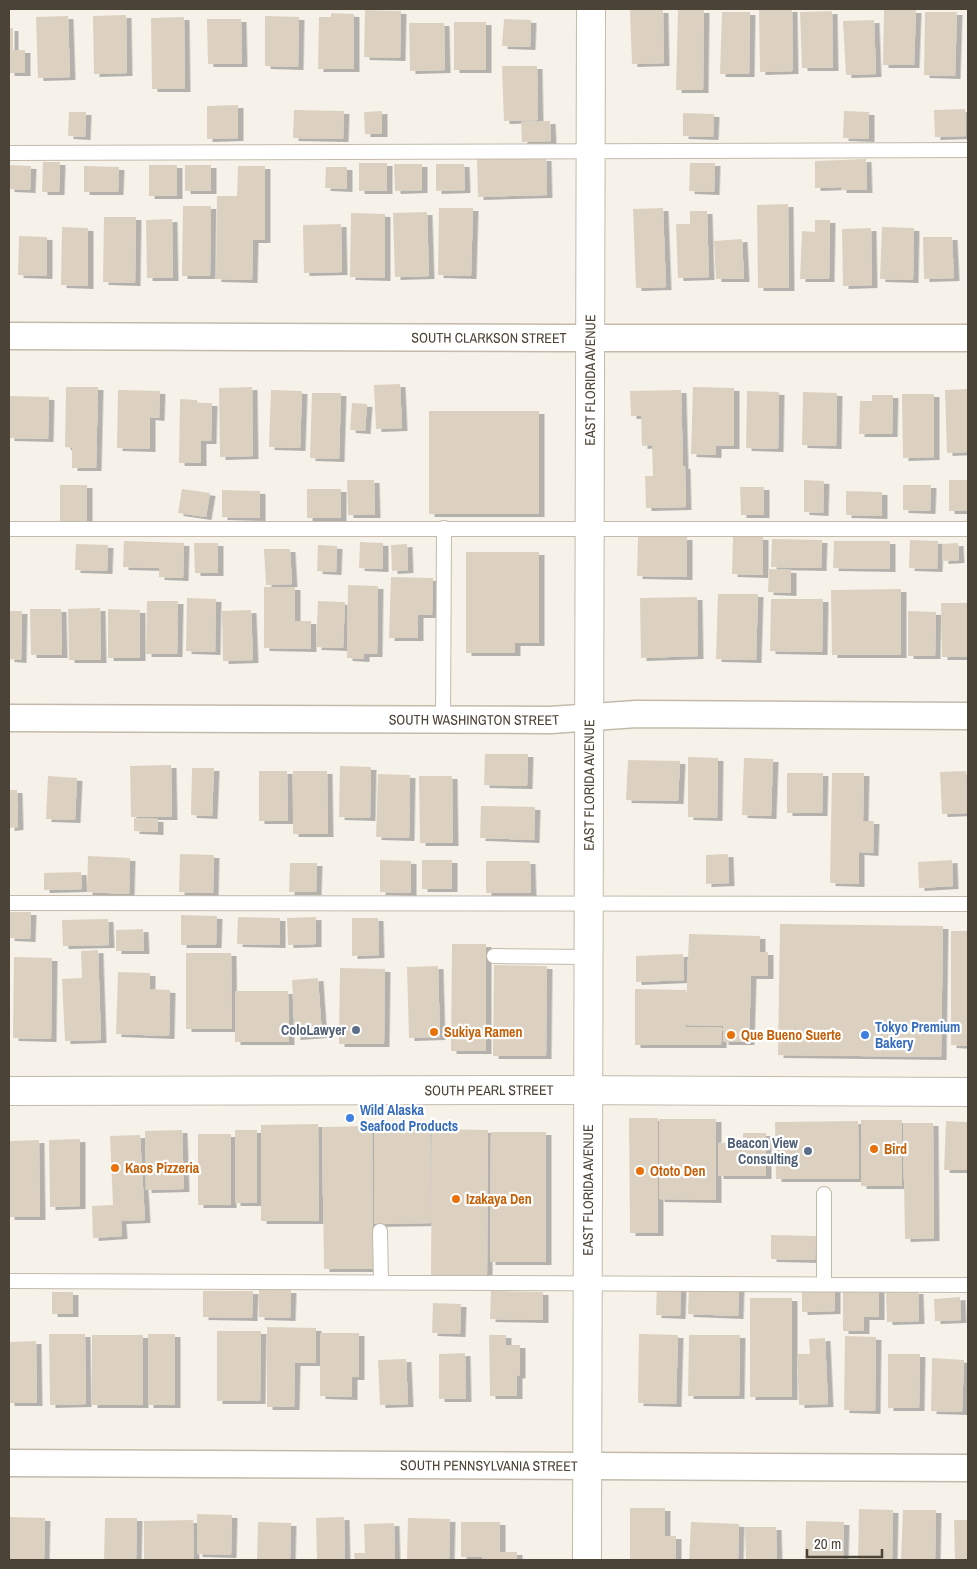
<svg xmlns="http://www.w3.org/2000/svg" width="977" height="1569" font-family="'Archivo Narrow',sans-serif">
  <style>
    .building { fill: #dcd1c0; filter: url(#shadow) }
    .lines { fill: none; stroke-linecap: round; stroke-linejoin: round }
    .service-casing { stroke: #c3baab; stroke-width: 16 }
    .minor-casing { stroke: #c3baab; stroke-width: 29 }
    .tertiary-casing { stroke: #c3baab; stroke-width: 30 }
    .service { stroke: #fff; stroke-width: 14 }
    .minor { stroke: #fff; stroke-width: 26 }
    .tertiary { stroke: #fff; stroke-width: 28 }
    .service-dot { fill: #5c6f8a; stroke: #fff; stroke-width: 2 }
    .food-dot { fill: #e8710a; stroke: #fff; stroke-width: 2 }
    .shop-dot { fill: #3f7fe0; stroke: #fff; stroke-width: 2 }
    .labels { text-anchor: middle; stroke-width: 4.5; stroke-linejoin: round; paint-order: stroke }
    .street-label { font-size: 14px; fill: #4b4336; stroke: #fff }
    .shop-label { font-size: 14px; font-weight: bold; fill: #366cbe; stroke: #fff; text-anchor: start }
    .service-label { font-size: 14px; font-weight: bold; fill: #4e5e75; stroke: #fff; text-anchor: end }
    .food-label { font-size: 14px; font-weight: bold; fill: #c56008; stroke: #fff; text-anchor: start }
  </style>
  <defs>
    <filter id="shadow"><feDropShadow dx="5.5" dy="3" stdDeviation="0" flood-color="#0004"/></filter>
  </defs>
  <rect width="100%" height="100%" fill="#f6f2ea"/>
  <path class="building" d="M759,9H792L793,71L760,72Z
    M365,10L401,11L400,58L364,57Z
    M630,10H663L664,63L632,64Z
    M678,10H704L703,90H676Z
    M884,10H916L914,65H883Z
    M832,11L833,68H802L800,12Z
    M722,12H750L749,74H720Z
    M925,12H957L955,76L924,75Z
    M331,13L354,14V69H318L319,17H331Z
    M126,15L127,73L94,74L93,16Z
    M68,16L70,77L38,78L36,17Z
    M265,16L299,17L298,67L265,66Z
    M184,17L185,89H152L151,18Z
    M207,19H241L242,64H208Z
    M504,19L531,20L530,47L502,46Z
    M874,20L876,74L846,75L843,21Z
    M454,22H486V70H454Z
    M409,23H444L445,70L410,71Z
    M9,28H13V50H25V73H9Z
    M502,66H537L538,120L504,121Z
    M238,105V138L207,139V106Z
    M965,109L966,136L935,137L934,110Z
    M294,110L344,111L343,139L293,138Z
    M382,111V134H365L364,112Z
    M844,111L869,112V139L843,138Z
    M69,112H86L85,137L68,136Z
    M683,113L714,114L713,137L683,136Z
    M550,121L551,141L522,142L521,122Z
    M546,158L547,195L478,197L477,159Z
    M866,159L867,190H841V187L815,188V161Z
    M43,162H60L59,192H42Z
    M359,163H387V191H359Z
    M690,163H715L714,192L689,191Z
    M394,164H422V190L395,191Z
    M436,164H464L465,190L436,191Z
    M9,165L31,166L30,190L9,189Z
    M149,165H177V196H149Z
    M185,165H211V191H185Z
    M84,166L119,167L118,192H84Z
    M238,166H265V240H253L252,280L216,279L217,196H237Z
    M326,167H347V189L325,188Z
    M788,204L789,288H758L757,205Z
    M183,206H211L210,276H182Z
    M439,208H473L471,276L438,275Z
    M663,208L666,287L636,288L633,209Z
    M690,211H707L709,277L678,278L676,224H690Z
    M427,212L429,276L395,277L393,213Z
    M351,213L385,214V278L350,277Z
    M104,217H136L135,283L103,282Z
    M172,219L173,278H147L146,220Z
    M815,220H830L829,279H800L802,231L815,232Z
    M341,224L342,272L304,273L303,225Z
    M62,227L88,228V286L61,285Z
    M882,227L914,228L913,280L880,279Z
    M871,228L872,285L843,286L842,229Z
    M19,236L47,237V276L18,275Z
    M923,237H952L954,278L924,279Z
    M742,239L744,279H716L714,241Z
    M400,384L402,428L376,429L374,385Z
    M66,387H98L96,468H72V448L65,447Z
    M252,387L253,456L220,457L219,388Z
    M693,387L734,388V446H716V455L691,454Z
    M968,389V452L947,453L945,390Z
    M118,390L160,391L159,418L150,417V449L117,448Z
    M271,390L302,391L300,448L269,447Z
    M681,390L683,466H685L686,507L646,508L645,476H653L652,445L642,446L641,416H631L630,391Z
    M747,391L779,392L778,449L746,448Z
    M803,392L837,393L836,446L802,445Z
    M312,393H341L339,459L310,458Z
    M902,394H934V457L903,458Z
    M872,395H893L892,434H859L860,401H872Z
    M9,396L49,397L48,439L9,438Z
    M180,399L197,400V403H212L211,441H201V463H179Z
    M352,403L367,404L365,431L350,430Z
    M429,411H539V514H429Z
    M347,480H374L375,515H348Z
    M804,480L824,481L823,513L804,512Z
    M949,480H968V511H949Z
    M60,485H87V521H60Z
    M903,485H931L930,511L903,510Z
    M740,487H764V515H741Z
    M182,489L210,493L206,517L178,513Z
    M307,489H341V518H307Z
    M222,490L260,491V518L222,517Z
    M846,491L882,492V516L846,515Z
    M733,536L763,537V575L732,574Z
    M638,537H687V577L637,576Z
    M772,539L822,540L821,568L771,567Z
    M910,540L938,541L937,569L909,568Z
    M124,541L184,543L183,578L159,577V568L123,567Z
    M834,541H890V569L833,568Z
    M360,542L383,543V569L359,568Z
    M194,543H218V573H195Z
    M958,543L959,560L943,561L942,544Z
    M76,544L108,545L107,571L75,570Z
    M407,544L408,570L392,571L391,545Z
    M318,545L337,546L336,572L317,571Z
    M264,549H290L292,584L266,585Z
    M466,552H539V643H515V653H466Z
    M769,569L791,570V593L768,592Z
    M391,577L433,578L432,615H418V638H389Z
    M348,585L378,586L377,654H364V659L347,658Z
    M264,587H295V621H311V649L264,648Z
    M901,589V655H832L831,590Z
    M718,594H758L756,660L716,659Z
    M697,597L698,656L641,658L640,598Z
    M187,598L216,599L215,652L186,651Z
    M771,599H823L822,652L770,651Z
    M147,601H178L177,654H146Z
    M318,601L345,602L343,648L316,647Z
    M941,603H967L968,657H942Z
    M100,608L101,660H69L68,609Z
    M30,609H61L62,655H31Z
    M108,609L140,610V658H108Z
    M251,610L253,660L223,661L222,611Z
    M9,611H22L21,660L9,659Z
    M908,611L936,612L935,656H908Z
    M485,754H528L527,786L484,785Z
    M688,757L718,758L717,818L688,817Z
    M744,758L773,759L771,816L742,815Z
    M628,760L680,761L678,801L626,800Z
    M171,765L172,817H131L130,766Z
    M340,766L371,767L370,818L339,817Z
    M192,768H214L212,816L191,815Z
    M259,771H287L288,821H259Z
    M293,771H327L328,834H293Z
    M966,771L967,813L942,814L940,772Z
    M787,773H823L822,813H787Z
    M832,773H864L863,821H874L873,853L859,852V884L830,883Z
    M378,774L410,775L409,838L376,837Z
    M48,776L77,778L75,820L46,819Z
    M419,776H452L453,843H420Z
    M9,790H17L18,827L9,828Z
    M481,806L535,807L534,840L480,838Z
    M134,818L158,819V832L134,831Z
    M180,854L214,855L213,893L179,892Z
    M728,854L729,883L706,884V855Z
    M88,856L130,858L129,894L87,892Z
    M380,860L411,861V893L380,892Z
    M422,860H452V889H422Z
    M952,860L953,886L919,888L918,862Z
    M486,861H530L531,893H486Z
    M290,863H317L316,892H289Z
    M81,872L82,889L44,890V873Z
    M9,912H31L30,939L9,938Z
    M181,915L217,916L216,945H181Z
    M238,917L280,918V945L237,944Z
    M316,917V944L288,945L287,918Z
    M352,918H378L379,955L352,956Z
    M108,919L109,945L63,946L62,920Z
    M780,924L943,926L941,1057L778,1055Z
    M143,929L144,951H116V930Z
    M951,931H968V1046L951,1045Z
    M689,934L760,936V952H768V976H751L749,1042H723V1026L686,1025V1027H722L721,1045H635V989L686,990V1007Z
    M452,944H486V1051H451Z
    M98,950L101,1040L65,1041L62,979L82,978L81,951Z
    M186,953H231L232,1029H186Z
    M683,954L684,980L636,982V956Z
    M14,957L52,958L51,1039L13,1038Z
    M494,965L547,966L546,1056H493Z
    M438,966L440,1037L409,1038L407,967Z
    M340,968L385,969L384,1044H339Z
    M118,972L150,973V989L170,990L169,1036L116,1034Z
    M318,978L322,1035L295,1037L292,980Z
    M235,991H288L289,1042H235Z
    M629,1118H658V1233H630Z
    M659,1119H716V1200L659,1199Z
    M861,1120H902V1186H861Z
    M858,1121L859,1179H776L775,1122Z
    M946,1121L968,1122V1170H944Z
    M903,1123H933L934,1238L905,1239Z
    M318,1124L319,1221H261V1125Z
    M372,1126L373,1269H324L322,1127Z
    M374,1128H430L431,1223L374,1224Z
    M432,1129L488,1130L487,1275H431Z
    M182,1130L184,1189L146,1190L145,1131Z
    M235,1130H257V1203H235Z
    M491,1132H546V1262H490Z
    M743,1133H766V1176H718V1143L743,1142Z
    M198,1134H231V1205H198Z
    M140,1135L145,1220L121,1221L122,1236L93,1238L92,1206L113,1205L110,1136Z
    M80,1139V1206L50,1207L49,1140Z
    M39,1140L40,1217H9V1141Z
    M771,1235L816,1236L815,1260L771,1259Z
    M689,1285L739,1287L738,1316L688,1314Z
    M657,1286L681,1287L680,1316L656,1315Z
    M835,1288V1311L802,1312V1289Z
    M843,1288H879V1317H864V1331H843Z
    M259,1290H291L290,1318L259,1317Z
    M203,1291H253L252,1318L203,1317Z
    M491,1291L543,1292V1320L490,1319Z
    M886,1291H918L919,1321L887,1322Z
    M52,1292H73V1314H52Z
    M960,1297L961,1320L935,1321L934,1299Z
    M750,1298H792V1397H750Z
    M433,1303L461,1304L460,1334L432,1333Z
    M267,1327L316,1328V1363H295L294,1407H267Z
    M217,1331H261L260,1401H217Z
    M320,1333H359V1377H352V1397L320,1396Z
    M49,1334H85L86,1404L50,1405Z
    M148,1334H175V1405H148Z
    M639,1334L678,1335L676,1404L638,1403Z
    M92,1335H143V1405H92Z
    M489,1335H506V1345H520V1375L517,1376V1396H490Z
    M689,1335H740L739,1396H688Z
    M845,1336L876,1337L875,1411L844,1410Z
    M825,1338L828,1404L799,1405L797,1354H810L809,1339Z
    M36,1341L37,1403H9V1342Z
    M465,1353L466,1399H439V1354Z
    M888,1354H920L919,1408H888Z
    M932,1358L964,1360L962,1412L931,1411Z
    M406,1359L408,1404L380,1405L378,1360Z
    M630,1508H665V1536H676V1560H630Z
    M859,1509L893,1510L892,1560H858Z
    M903,1510H936L935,1560H901Z
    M197,1514L232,1515L231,1555L197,1554Z
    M9,1517L45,1518L44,1560H9Z
    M344,1517L345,1560H317L316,1518Z
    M105,1518H137L136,1560H104Z
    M408,1518L450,1519L449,1560H407Z
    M193,1520L194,1560H144V1521Z
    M954,1520H968V1560H955Z
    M806,1521L844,1522L843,1560H805Z
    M258,1522L291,1523L290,1560H257Z
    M461,1522H500V1552H517V1560H482V1557H461Z
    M691,1522L739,1524L738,1560H689Z
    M394,1523L395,1560H355L354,1553H365L364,1524Z
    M745,1527H776L777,1560H746Z"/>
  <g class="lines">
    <defs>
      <path id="service" d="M9,153L968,150
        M9,529H968
        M443,720L444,528
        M9,903L968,904
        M494,956L588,957
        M824,1194V1284
        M380,1231L381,1282
        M9,1281L968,1285"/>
      <g id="minor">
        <path id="s1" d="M9,336L560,338H968"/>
        <path id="s2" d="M9,718L551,720L636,714L968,716"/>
        <path id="s3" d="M9,1463L968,1468"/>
      </g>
      <g id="tertiary">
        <path id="s4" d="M9,1091L559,1090L968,1092"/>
        <path id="s5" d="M587,1560L591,9"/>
      </g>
    </defs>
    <use href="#service" class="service-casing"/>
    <use href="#minor" class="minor-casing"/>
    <use href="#tertiary" class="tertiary-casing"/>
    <use href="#service" class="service"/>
    <use href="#minor" class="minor"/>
    <use href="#tertiary" class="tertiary"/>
  </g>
  <g class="service-dot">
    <circle cx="356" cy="1030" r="5"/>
    <circle cx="808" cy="1151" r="5"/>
  </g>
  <g class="food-dot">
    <circle cx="434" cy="1032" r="5"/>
    <circle cx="731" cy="1035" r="5"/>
    <circle cx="874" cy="1149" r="5"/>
    <circle cx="115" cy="1168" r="5"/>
    <circle cx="640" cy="1171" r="5"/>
    <circle cx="456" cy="1199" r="5"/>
  </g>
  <g class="shop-dot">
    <circle cx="865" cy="1035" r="5"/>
    <circle cx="350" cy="1118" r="5"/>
  </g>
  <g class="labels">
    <g class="street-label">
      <text dy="5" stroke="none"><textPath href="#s1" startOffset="480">SOUTH CLARKSON STREET</textPath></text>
      <text dy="5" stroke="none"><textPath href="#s5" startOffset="1180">EAST FLORIDA AVENUE</textPath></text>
      <text dy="5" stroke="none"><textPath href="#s2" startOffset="465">SOUTH WASHINGTON STREET</textPath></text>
      <text dy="5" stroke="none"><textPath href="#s5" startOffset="775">EAST FLORIDA AVENUE</textPath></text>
      <text dy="5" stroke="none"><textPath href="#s4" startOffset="480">SOUTH PEARL STREET</textPath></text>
      <text dy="5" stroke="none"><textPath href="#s5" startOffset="370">EAST FLORIDA AVENUE</textPath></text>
      <text dy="5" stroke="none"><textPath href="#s3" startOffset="480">SOUTH PENNSYLVANIA STREET</textPath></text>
    </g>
    <g class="shop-label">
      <text x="875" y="1032">Tokyo Premium<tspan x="875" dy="16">Bakery</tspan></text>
      <text x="360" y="1115">Wild Alaska<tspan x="360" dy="16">Seafood Products</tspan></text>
    </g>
    <g class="service-label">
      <text x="346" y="1035">ColoLawyer</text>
      <text x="798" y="1148">Beacon View<tspan x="798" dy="16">Consulting</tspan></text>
    </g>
    <g class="food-label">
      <text x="444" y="1037">Sukiya Ramen</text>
      <text x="741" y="1040">Que Bueno Suerte</text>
      <text x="884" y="1154">Bird</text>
      <text x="125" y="1173">Kaos Pizzeria</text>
      <text x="650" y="1176">Ototo Den</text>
      <text x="466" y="1204">Izakaya Den</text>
    </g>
  </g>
  <rect width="977" height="1569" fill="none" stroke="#4b4336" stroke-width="20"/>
  <path d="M807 1549v8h75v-8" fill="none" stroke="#4b4336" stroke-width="2.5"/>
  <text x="814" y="1549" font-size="15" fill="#4b4336" stroke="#ffffff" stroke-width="4" paint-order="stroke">20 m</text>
</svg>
